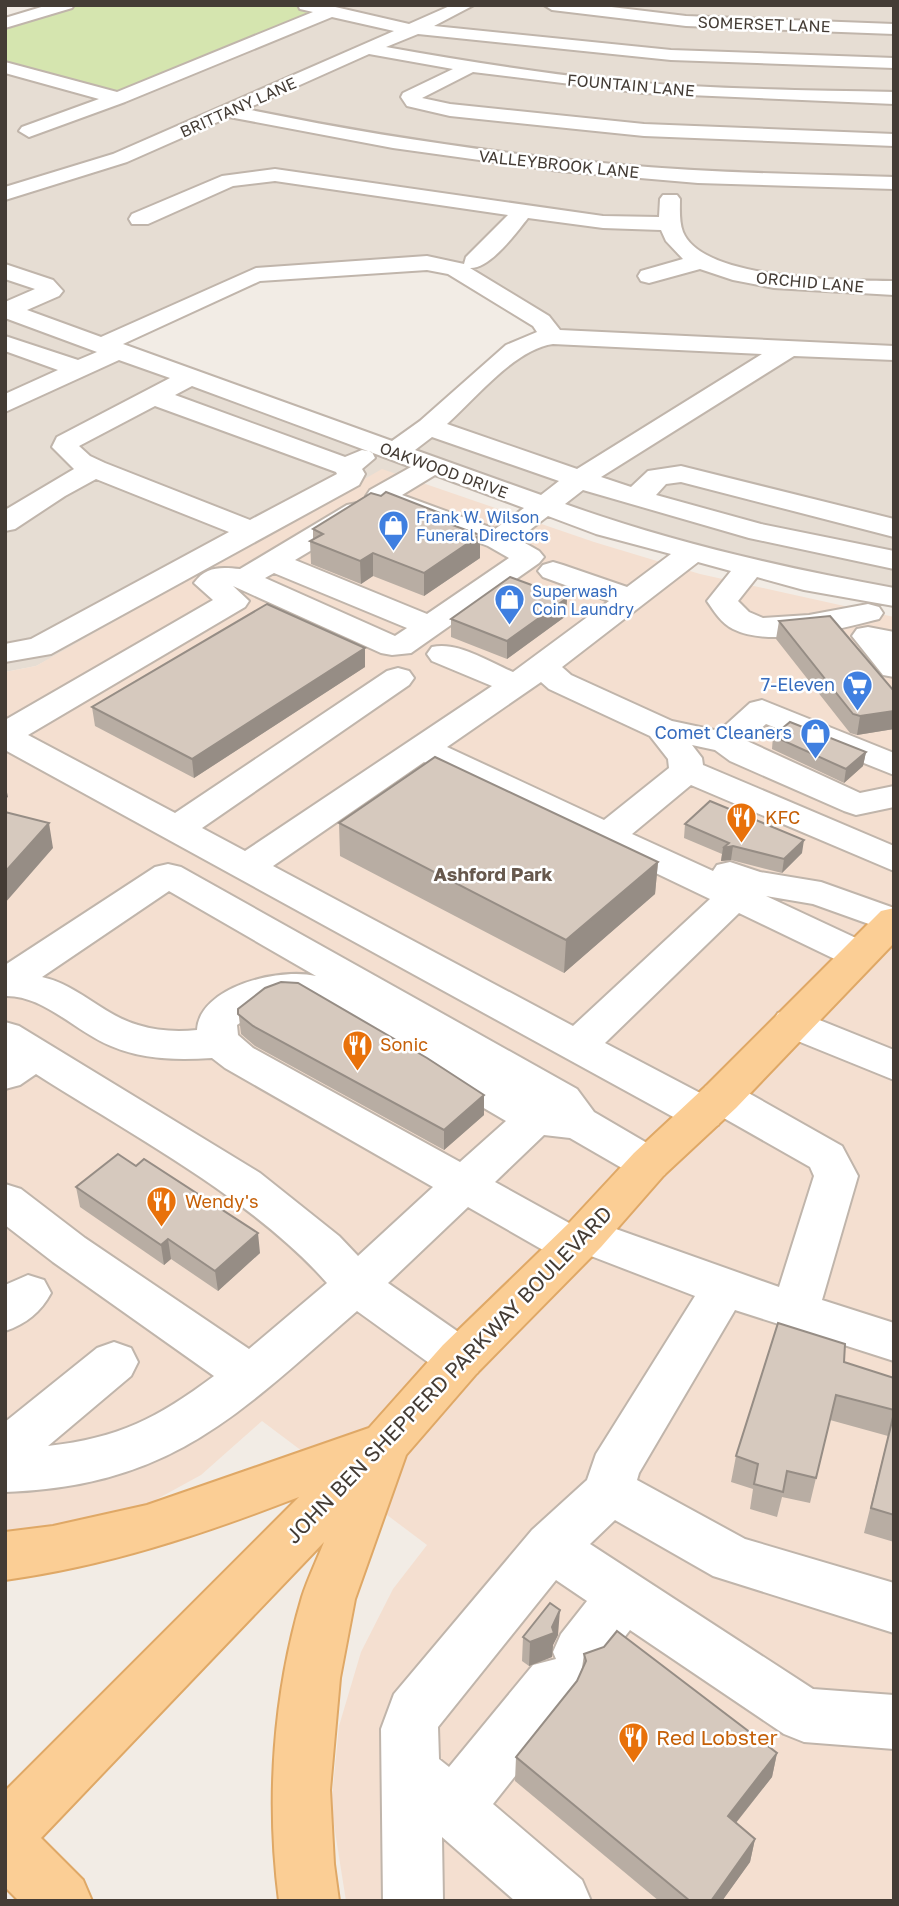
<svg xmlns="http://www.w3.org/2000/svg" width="899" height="1906" font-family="'Golos Text',sans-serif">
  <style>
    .residential { fill: #e6ddd3; fill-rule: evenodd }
    .commercial { fill: #f4dfd0 }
    .green { fill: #d5e5af }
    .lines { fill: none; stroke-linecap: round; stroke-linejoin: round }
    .minor-casing { stroke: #c0b5ab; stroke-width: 4 }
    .major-casing { stroke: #dfa866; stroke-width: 4 }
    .minor { fill: #fff; fill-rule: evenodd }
    .major { fill: #fbce95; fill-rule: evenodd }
    .wall { fill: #b8ada3 }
    .shaded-wall { fill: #968d85 }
    .building { fill: #d6c9be; stroke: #968d85; stroke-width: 2 }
    .labels { text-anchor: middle; stroke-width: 5; stroke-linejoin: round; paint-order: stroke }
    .far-street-label { font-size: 16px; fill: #443c35; stroke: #fff }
    .far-shop-label { font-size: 16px; fill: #366cbe; stroke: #fff; text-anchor: start }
    .shop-label { font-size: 18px; fill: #366cbe; stroke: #fff; text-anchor: end }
    .food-label { font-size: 18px; fill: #c56008; stroke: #fff; text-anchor: start }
    .neighbourhood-label { font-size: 19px; font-weight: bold; fill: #66584d; stroke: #fff }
    .near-street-label { font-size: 21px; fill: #443c35; stroke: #fff }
    .near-food-label { font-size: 21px; fill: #c56008; stroke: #fff; text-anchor: start }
  </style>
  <rect width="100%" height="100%" fill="#f2ece5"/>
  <path class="residential" d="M305,5H894V599L715,559L420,462L36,666L5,672V67ZM453,267L545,321L402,454L110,346L279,270Z"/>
  <path class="commercial" d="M382,469L594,542L700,574L894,617V1901H346L331,1806L339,1726L361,1652L393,1589L427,1545L262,1421L201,1475L137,1510L5,1537V672L36,666Z"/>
  <path class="green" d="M65,5H305L328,11L120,98L5,67V22Z"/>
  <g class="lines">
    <defs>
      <path id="minor" d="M48,5H74L72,8L5,28V18Z
        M298,5L331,6L409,24L452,5H474L434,26L671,50L894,58V68L671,60L418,34L386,47C459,60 533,72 607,80C702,89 798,90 894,92V104L643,93L473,72L422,98L450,104L644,124L894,134V146L644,136L450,116L407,106L401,97L403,93L453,69L369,54L246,109C367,134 490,153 613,164C706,173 800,174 894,177V189L698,183L559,171L393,148L229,117L127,162L5,200V187L113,154L394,31L332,17L125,102L29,137L19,131L22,127L99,99L5,73V62L117,92L313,12L300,9Z
        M544,5H595L686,16L894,24V34L686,26L552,10Z
        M275,169L603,216L659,217L660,199L663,195H677L680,199C680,209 679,222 683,232C703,281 848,280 894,281V295L774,288L733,280L700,269L649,283L641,281L638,276L641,271L683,259L666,241L661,230L603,228L528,218C516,233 490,269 470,268L549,316L560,330L894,346V360L794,356L601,477L631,487L648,471L681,466L894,519V537L681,482L666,484L656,495L761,524L894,551V569L749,538L583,490L565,504C671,542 783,568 894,588V606L804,590L757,577L738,601L749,612L763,618L809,615L868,604L879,607L883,613L879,619C839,629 771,648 733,629C721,623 714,611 707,601L731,571L698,562L562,667L571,675L672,721L719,731L750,703L762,700L894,753V775L766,724L747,741L860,793L894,786V807L856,815L844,811L730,761L715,750L692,745L702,758L703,765L894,846V871L691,785L632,834L713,871L717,865L730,862L760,872L821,882L894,908V933L813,904L766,896L873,946L878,955L873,964L859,968L845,964L739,913L605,1043L702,1094L706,1086L721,1082L736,1086L842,1146L858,1176L822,1300L894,1323V1361L735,1310L639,1473L637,1480L745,1539L894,1583V1633L713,1576L615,1520L590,1544L813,1689L894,1695V1749L804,1742L784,1734L630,1630L599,1670L578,1677L581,1684L573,1703L493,1804L582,1880L591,1901H515L442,1837L443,1901H383L381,1729L394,1694L532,1530L587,1480L596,1454L695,1296L591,1256L573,1264L557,1258L468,1207L388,1283L477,1345L484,1359L477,1373L460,1379L443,1373L357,1311C238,1414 173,1486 5,1492V1422L97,1348L114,1342L131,1348L138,1362L131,1376L48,1446C119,1438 158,1418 214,1376L53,1262L5,1225V1184L21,1189L85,1238L249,1349L327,1283C253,1199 130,1134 36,1074L20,1085L5,1089V1022L19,1026L260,1173L339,1236L358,1256L433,1187L225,1068L212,1058C178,1060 143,1060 111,1046C76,1032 44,995 5,996V965L155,867L168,864L181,867L577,1089L594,1112L664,1153L671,1164L664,1175L649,1180L634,1175L570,1138L544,1135L495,1182L569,1223L585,1218L779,1287L814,1176L810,1167L722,1117L718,1125L703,1129L688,1125L5,750V720L213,600L194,583C206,566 221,567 240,569L347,505L357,503L367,505L371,511L367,517L295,560L427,614L509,558L488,546L370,502L366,496L370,490L411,467L192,386L175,395L345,457L362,450L372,452L375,458L362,469L365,474L359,485L51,654L5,662V644L31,639L229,532L96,479L65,496L15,529L5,531V510L74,469L52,447L57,437L170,378L119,360L5,412V394L58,370L5,351V336L78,360L97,352L5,318V302L35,289L5,279V264L53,280L63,291L59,296L27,310L101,337L256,268L427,256L464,264L466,257L508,215L275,181L233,186L148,224H132L129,219L132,214L222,176ZM427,270L448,274L533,326L537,332L506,345L420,421L392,441L123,344L260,281ZM553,344L762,354L577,469L447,424C475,399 515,349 553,344ZM155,406L336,472L337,474L250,520L105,463L90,456L79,446ZM432,437L559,481L541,495L415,450ZM435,475L524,508L495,529L402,495ZM548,516L596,534L671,554L627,587L563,565L553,562L543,565L538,571L543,577L609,601L513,672C489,662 458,641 432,647L427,654L432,661L492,686L245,851L202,828L409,685L414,678L409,671L398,668L387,671L175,813L28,735L245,607L249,601L233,586L381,653L392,655L411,653L539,563L544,557L539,551L518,539ZM274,573L407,628L395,636L265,578ZM541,682L549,689L650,736L668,759L669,768L604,820L447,747ZM424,762L710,899L573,1026L273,866ZM169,891L316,976C280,967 199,987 197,1030C177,1032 157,1031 138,1025C103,1015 78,985 42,977ZM282,999L300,1000L506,1121L460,1162L253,1048L238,1035L237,1025L265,1006ZM556,1580L587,1601L561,1634L553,1652L556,1659L533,1665L449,1767L439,1759L438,1727Z
        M868,627L894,632V677L883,675L852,636L857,629Z
        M792,1009L894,1050V1080L778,1033L772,1023L778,1013Z
        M28,1275L44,1280L51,1293C41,1312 26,1324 5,1331V1285Z"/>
      <path id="major" d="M894,908V943L736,1108L664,1175L601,1247L477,1373L406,1455L355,1599L340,1678L330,1790L334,1864L339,1901H279C266,1800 273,1695 302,1597C308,1578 317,1560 324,1542L41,1838L83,1880L92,1901H19L5,1887V1791L299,1497C203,1534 108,1566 5,1580V1532L53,1526L147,1505L369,1428L443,1345L569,1223L634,1153L706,1086L881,911Z"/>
    </defs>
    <use href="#minor" class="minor-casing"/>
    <use href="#major" class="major-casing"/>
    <use href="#minor" class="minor"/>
    <use href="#major" class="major"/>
  </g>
  <path class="wall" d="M440,520L480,558L424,596L373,576L361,584L311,564L310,541L313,539V529Z
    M567,598L566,616L507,659L451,637V619Z
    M779,621L894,691V729L857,735L850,733L776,639Z
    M365,667L194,778L95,726L92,707Z
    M773,736L866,752L863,766L844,783L772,749Z
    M339,823L658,862L655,894L564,973L340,856Z
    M685,824L802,853L782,873L731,860L721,861L722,854L684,838Z
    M238,1009L484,1115L444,1150L255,1046L241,1034Z
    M76,1187L260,1253L218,1291L171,1259L164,1265L80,1207Z
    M844,1362L894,1378V1542L864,1533L888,1436L830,1420L810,1503L782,1497L777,1517L750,1509L753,1489L731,1482L736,1456Z
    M558,1635L553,1645L552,1657L529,1666L522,1661L523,1637Z
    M584,1654L777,1753L772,1777L736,1823L755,1839L750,1862L722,1901H659L515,1781L516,1757L577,1681L582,1668Z"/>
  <path class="shaded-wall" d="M440,513V535L433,518Z
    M480,535V558L424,596V573Z
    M373,553V576L361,584L360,561Z
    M567,598L566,616L507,659V641Z
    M365,648V667L194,778L192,759Z
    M894,711V729L857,735L860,716Z
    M866,752L863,766L844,783L846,769Z
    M5,783L8,797L5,799Z
    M49,823L53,848L5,903V872Z
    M804,840L802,853L782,873L784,859Z
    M733,846L731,860L721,861L723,848Z
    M658,862L655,894L564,973L566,940Z
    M484,1095V1115L444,1150V1130Z
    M258,1233L260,1253L218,1291L215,1271Z
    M168,1239L171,1259L164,1265L161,1245Z
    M560,1610L558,1635L553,1645L552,1657L529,1666L530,1642L552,1627Z
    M777,1753L772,1777L723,1839L728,1816Z
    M755,1839L750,1862L722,1901H711Z"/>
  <path class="building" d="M386,492L440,513L433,518L480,535L424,573L373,553L360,561L310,541L323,534L313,529L371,493L381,496Z
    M510,577L567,598L507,641L451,619Z
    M267,604L365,648L192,759L92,707Z
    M830,616L894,691V711L860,716L853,714L779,621Z
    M790,722L866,752L846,769L773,736Z
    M435,757L658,862L566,940L339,823Z
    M710,801L804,840L784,859L733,846L723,848L729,843L685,824Z
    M5,812L49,823L5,872Z
    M281,982L298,983L427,1058L484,1095L444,1130L253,1026L238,1014V1009L265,988Z
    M118,1154L136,1166L144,1159L258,1233L215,1271L168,1239L161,1245L76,1187Z
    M778,1323L845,1344L844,1362L894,1378V1410L836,1395L816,1478L787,1471L783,1492L754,1484L758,1464L736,1456Z
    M894,1413V1515L871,1508Z
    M550,1603L560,1610L552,1627L554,1633L530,1642L523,1637Z
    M617,1631L777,1753L728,1816L755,1839L711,1901H690L516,1757L577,1681L586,1661L584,1654L604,1647Z"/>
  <defs>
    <symbol id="shop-pin" viewBox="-11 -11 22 30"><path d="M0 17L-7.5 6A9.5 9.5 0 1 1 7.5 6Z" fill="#3f7fe0" stroke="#fff"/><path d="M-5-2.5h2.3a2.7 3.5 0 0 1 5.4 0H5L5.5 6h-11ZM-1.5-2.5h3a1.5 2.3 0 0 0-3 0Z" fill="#fff"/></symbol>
    <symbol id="supermarket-pin" viewBox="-11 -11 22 30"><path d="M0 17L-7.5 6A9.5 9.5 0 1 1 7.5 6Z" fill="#3f7fe0" stroke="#fff"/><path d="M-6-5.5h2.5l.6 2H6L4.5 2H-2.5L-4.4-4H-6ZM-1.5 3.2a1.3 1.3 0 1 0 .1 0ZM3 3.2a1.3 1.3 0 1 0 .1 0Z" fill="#fff"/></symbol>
    <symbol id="restaurant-pin" viewBox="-11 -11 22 30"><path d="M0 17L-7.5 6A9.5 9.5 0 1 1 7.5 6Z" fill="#e8710a" stroke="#fff"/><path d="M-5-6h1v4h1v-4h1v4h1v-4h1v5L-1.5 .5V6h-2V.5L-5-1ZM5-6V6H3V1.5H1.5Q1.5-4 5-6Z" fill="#fff"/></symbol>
  </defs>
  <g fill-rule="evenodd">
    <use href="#shop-pin" x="376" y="508" width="35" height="47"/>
    <use href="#shop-pin" x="492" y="582" width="35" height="47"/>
    <use href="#supermarket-pin" x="840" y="668" width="35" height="47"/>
    <use href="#shop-pin" x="798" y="716" width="35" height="47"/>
    <use href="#restaurant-pin" x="724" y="800" width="35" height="47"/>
    <use href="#restaurant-pin" x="340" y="1028" width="35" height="47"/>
    <use href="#restaurant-pin" x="144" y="1184" width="35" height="47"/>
    <use href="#restaurant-pin" x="616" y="1720" width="35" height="47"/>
  </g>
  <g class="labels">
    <g class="far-street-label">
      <text transform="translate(764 24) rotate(2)" y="6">SOMERSET LANE</text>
      <text transform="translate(631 85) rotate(5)" y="6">FOUNTAIN LANE</text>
      <text transform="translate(238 107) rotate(-24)" y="6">BRITTANY LANE</text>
      <text transform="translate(559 164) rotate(6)" y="6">VALLEYBROOK LANE</text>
      <text transform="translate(810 282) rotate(5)" y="6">ORCHID LANE</text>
      <text transform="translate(444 470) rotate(20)" y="6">OAKWOOD DRIVE</text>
    </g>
    <g class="far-shop-label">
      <text x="416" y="523">Frank W. Wilson<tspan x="416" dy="18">Funeral Directors</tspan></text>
      <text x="532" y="597">Superwash<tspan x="532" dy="18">Coin Laundry</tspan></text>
    </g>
    <g class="shop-label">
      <text x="835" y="691">7-Eleven</text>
      <text x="792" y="739">Comet Cleaners</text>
    </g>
    <g class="food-label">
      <text x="765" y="824">KFC</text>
      <text x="380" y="1051">Sonic</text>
      <text x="185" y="1208">Wendy's</text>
    </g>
    <g class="neighbourhood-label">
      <text x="493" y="881">Ashford Park</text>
    </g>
    <g class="near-street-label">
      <text transform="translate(449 1375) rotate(-46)" y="7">JOHN BEN SHEPPERD PARKWAY BOULEVARD</text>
    </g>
    <g class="near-food-label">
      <text x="656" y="1745">Red Lobster</text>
    </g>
  </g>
  <rect width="899" height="1906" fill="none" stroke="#443c35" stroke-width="14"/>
</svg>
